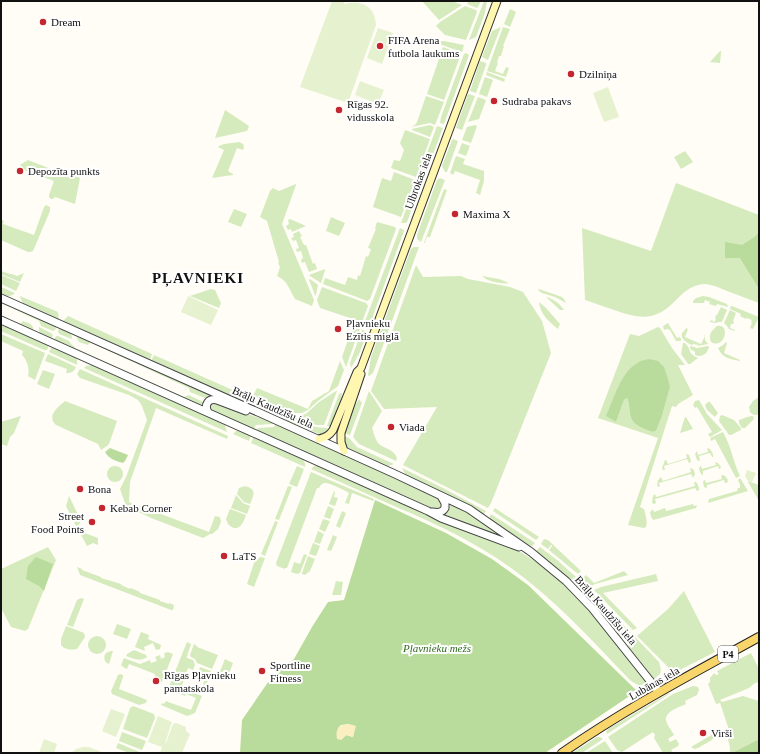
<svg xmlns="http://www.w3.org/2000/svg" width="760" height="754" font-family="'Times New Roman',serif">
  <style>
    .green { fill: #d5ebbd; fill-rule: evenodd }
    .forest { fill: #b9dc9c; fill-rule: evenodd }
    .sand { fill: #fbeec1 }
    .pitch { fill: #e6f2cf }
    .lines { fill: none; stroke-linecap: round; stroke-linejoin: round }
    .tertiary-casing { stroke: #444; stroke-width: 9 }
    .secondary-casing { stroke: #333; stroke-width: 9 }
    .primary-casing { stroke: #222; stroke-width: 10 }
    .tertiary { stroke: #fff; stroke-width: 7 }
    .secondary { stroke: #fff6b0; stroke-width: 7 }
    .primary { stroke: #f9d66b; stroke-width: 8 }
    .poi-dot { fill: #c4262e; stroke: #fff; stroke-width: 1.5 }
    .labels { text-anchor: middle; stroke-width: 4; stroke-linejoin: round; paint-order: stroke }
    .shield { fill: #fff; stroke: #585858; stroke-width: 1 }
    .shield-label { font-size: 10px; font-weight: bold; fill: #111 }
    .poi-label { font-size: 11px; fill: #111; stroke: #fff; text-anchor: start }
    .street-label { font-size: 11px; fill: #111; stroke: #fff }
    .park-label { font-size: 11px; font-style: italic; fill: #2f6b1f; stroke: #fff }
    .district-label { font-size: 15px; font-weight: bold; letter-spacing: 1px; fill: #111; stroke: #fff }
  </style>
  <rect width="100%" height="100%" fill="#fffdf5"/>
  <path class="green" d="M422,1H452L462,5L439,20Z
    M469,1H481L478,7L477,8L467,4Z
    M484,1H487L485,13L476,37L474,38L469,40Z
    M465,6L476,10L477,12L466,40L445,35L436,26L440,22Z
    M510,9L516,12L510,27L504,24Z
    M501,27L488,60L482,57L492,31Z
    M503,27L510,29L503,46H504L501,56H499L497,63H498L495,71L503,74L506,67L509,68L506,77L487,71Z
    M441,41H444L464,45L462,52L439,44Z
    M443,47L461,54L444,100L427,94Z
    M720,51H721V52L720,63L710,62Z
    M466,53L469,55L444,124L440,123L441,117L464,54Z
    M480,61L486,63V65L476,93L470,91Z
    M487,72L505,79L504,82L486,75Z
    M485,77L493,80L487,97L479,94Z
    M468,94L475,96L462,130L456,128Z
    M426,96L444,102L435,125L430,123L411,127L415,125L417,122Z
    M478,97L486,100L479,119L468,122Z
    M225,110L249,126L247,131L215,138Z
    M430,125L434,127L430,137L412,130V129Z
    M475,125L477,126L471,143L462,140L467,127Z
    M437,126L443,128L407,222L406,223H401Z
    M405,130L430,139L416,177L391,168L394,160L400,161L404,150L400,143Z
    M453,139L458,141L447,172H445L442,166L452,140Z
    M239,142L243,144L244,147L243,150L237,148L228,171L233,174V175L212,178L224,150L218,147L219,146L224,144Z
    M462,143L470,146L466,156L458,153Z
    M685,151L693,162L681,169L674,157Z
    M456,156L465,159L463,164L484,171V181L480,195L476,193L480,180L455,171L453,175L450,173Z
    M28,160L56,171H62L80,178L75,204L55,197L53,199H51L49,197V195L54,181L22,169V167L20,165Z
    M394,172L415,180L401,217L373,207L382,178L391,181Z
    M440,178L445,180L421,242L417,239V235L437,180Z
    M676,183L759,215V303C748,299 738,295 727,291C720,288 712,284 704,284C690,285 682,294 673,303C654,322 637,318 614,310C604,307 595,303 585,300L582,228L651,251Z
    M296,184V185L282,224L314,300L312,306L295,299C289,289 288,281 277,276L280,267L278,263L279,262L267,221L260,217L270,191L273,188L279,191Z
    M444,189L447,190L430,237H427L425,243H424Z
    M46,205L50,207V211L33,251L30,252H28L1,240V220H2L4,221L3,224L34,235L44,207Z
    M234,209L247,214L241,227L228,222Z
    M331,217L345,223L339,236L326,231Z
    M290,219L306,226L292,232L291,229L288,230L286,226L289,224L288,220Z
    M377,222L395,227L396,229L370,299L367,301L323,284L325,278L345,285L348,277L357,280L358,275L360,276L366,256L368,257L371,249L368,248L376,229H375Z
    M400,228L404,230V231L370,324L367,325L364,324Z
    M299,231L302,236L300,237L304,245H306L313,264L315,263L317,269L309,272L305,262L302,263L301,260L303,258L301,251L297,252L296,249L299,248L296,240L293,241L291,238L294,237L293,234Z
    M414,247H419L373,373L369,376L368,375L371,357L411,249Z
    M416,265L423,277L461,276L468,279L510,287L523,292L542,321L551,353L491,503L488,508L403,465L437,407L384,409L371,391Z
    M325,269V270L321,283L310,276L309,275Z
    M1,271L10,274H12L17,276L24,273L20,282L1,274Z
    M1,275L20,283L16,291L1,284Z
    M482,276L499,279L509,283C501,284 488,282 482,276Z
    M310,279L318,285L316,295H315L309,280Z
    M1,287L15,293C11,297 6,297 1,294Z
    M322,287L366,303L368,306L362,322L320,308L317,300Z
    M211,289L215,290L221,303L219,308L190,296Z
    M539,289L562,297L564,299L566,303L555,297L542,293L538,290Z
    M20,296L58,312L59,320L25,305C22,302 21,300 20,296Z
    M703,296L709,297L727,304L728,307L717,304L716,306L709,304L710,302L705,300L704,303H693V301L696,298Z
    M546,297C554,299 559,303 564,310H560Z
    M1,301L57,326L55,330L53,331L41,326L39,321L35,319L1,303Z
    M539,302L546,308L560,324L558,329C549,322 540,314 539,302Z
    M731,306H732L759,317L753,329L750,328L752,323L751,322L752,320L747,318L746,319L740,316L741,314L730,309Z
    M721,307L727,310L722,322H719L715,323L710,322L711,320L715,322L716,318H715L716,315H717Z
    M730,310L736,313L733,321L734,322L733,324H731L730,328L735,330V331L729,329L727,326L724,323Z
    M1,315L20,324L23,321C28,323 34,324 33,330L32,331L1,317Z
    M68,316L152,354L150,360L62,322Z
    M668,323L677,338L680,337L681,339V341H676L670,330L667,329L664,330L663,326Z
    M5,325L49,345L47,350H44L1,331V327Z
    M717,326C731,323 725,350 711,342C708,335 711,331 717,326Z
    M39,327L51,333L53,335L51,339L40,334L39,330Z
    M60,327C67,330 72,331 72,339L59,334L58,331Z
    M354,327L360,328L346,367L342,357L351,331Z
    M658,327L660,328L672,348L685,365H678L693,395L678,404L676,407L672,406L640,507L644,509C645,514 648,521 646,527L644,528L628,525L658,438L598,418L630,334L639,336ZM625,375L670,387L662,416L656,431L652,432C645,429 634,426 631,418C629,412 630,405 627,398L624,400L616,422L607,416L615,394Z
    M686,328L688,329L685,337L701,344L705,336L704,335H705V340L708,344L698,346V345L693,344L692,345C688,343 680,339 682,333C682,333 686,329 686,328Z
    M362,330L366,331L367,333L360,352L351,368L350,363Z
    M1,334L45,353L35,380L28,376C30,369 27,360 22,355L23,351L1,341Z
    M56,336H58L69,341L72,345L75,347V348L184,397L189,395L203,402L202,407L54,340Z
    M78,336L213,396L205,398L190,392L189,388L90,342L88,345L79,342L77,338Z
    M726,342L727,343L724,353L740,360V361C730,359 722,358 718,348L723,345Z
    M683,343H685C692,350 687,353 698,358L690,364H688L681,354Z
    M52,346L75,357L77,359V365L49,352Z
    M691,346L697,348L708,346L709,347C707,354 702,358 695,355V352L692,350H691L690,347Z
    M48,354L76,367C74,372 71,373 66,373L67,369L45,361Z
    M154,355L246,396C243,399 240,400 235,399L151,361Z
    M340,361L344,370L338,386L318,401L308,410L302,413H292L253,396L257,388L308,409L312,401L329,391Z
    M92,365L222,422L225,425L227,432L84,368L86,366Z
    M80,369L228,436L227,439L156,408L130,482L129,502L209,532L215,516L220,517L221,522L218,529L212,534H210L203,538L151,518L126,506L120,489L126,477L147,420L142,406L138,400L129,395L80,378L77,374Z
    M43,370L55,374L49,389L37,384Z
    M336,391H337L324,425H316L299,417L307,413L319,402Z
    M369,391L382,411L372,428C374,433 375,440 379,444C385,449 394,449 397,458L396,461L359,444L353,437Z
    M340,393H342L340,407L331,427L327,426L339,394Z
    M759,397V414C755,416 753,415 750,412L749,407L753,401Z
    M252,399L275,409L276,416L258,408L253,403Z
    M359,399L362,403L350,435L344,433L351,412Z
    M699,400L707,414L722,430L710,437L708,434L712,432L697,407L695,408L693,405L695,401Z
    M65,401L117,421L109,444L107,446L101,450L98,444L56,425C46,416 58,407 65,401Z
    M213,401L247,414L260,418L273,423L272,424L256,425L254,429L211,411L210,405Z
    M708,402H710L718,413L715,417L707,410L705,405Z
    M283,414H287L316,427L327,428L330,430L325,434H319L278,417L280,415Z
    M722,415L734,420L741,428V430L731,435H729L719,421L720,416Z
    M21,416L14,433L10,437L7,446L1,444V422Z
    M752,416L754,417L753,420L745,428H742L739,423V420L747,417Z
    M685,417H686L693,429L680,433Z
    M275,424L360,461L440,499L442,505L441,508L438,510H434L257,431L258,428L274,427Z
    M236,431H241L251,435L249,441L233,434Z
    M723,432C731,446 733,461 740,476L736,478L715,439L711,441L710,438Z
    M254,436L302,458L305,463V467L251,443Z
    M343,436L349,438L357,447L394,464L388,466H386L347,448L344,445Z
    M707,448L710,449L713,454V457H712L710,453L699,456L700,461L697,460L695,454L697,451L698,455L708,452Z
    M686,454L689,455L691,461L690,463H689L687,459L664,466L665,470H663L662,468L665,460H666L668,464L687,458Z
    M715,462L718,463L721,467L720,469H719L718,466L703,471V475L701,474L699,469L700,466H701L702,469L716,465Z
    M297,466L304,469L297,487L289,484Z
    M314,466H320L503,544C511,547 520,551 527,556C577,587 611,638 647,683C639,687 637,685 630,680C598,647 564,609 528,581C488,548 441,526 394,506C366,494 339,481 311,469Z
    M107 474a8 8 0 1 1 16 0a8 8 0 1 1-16 0Z
    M402,468L443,488L486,511L484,514L482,515L470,507L408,476L405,474Z
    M690,468L693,469L695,474L693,478L691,474L659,483L660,487L657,486L658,480L661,477L663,481L691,472Z
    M311,472L374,499L373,501L352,493L349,504L345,503L349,493C344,490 329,482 324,483C321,484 320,486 319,488H317L287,568H285V569L277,566L276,563Z
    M722,475L725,476L728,480L727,483H725L724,480L707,485V488L704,487L703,482L704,480H705L706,483L722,479L721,476Z
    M740,478L748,491L708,503L709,499L737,491L738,488H740V484L739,483L738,480Z
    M748,481L759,485V501L748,482Z
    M694,482H696C698,484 699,487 699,490L697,491L695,488L655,499L656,503L654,504L652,503L653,496L655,494L656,497L695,486Z
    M245,486C257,489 254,495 250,504L244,502L237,494L239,488Z
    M288,486L292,487L279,520L275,519Z
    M334,491L335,492L334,497L338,498L335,506L329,504Z
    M236,495L243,503L250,506L247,514L231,508Z
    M69,496L81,521L77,528L66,506Z
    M450,504L481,520L515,543L443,516L448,511Z
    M693,504L694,506L697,505L696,508L657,519L653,520L651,517L650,512L653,509L654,512L665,508L666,511Z
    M328,506L334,509L330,519L324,517Z
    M495,508L539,537L536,540L493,511Z
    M230,509L246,515C243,524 238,534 228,524L226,519Z
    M342,511L346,513L340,528L336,526Z
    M491,514L535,543L532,546H528L490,520V516Z
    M323,519L330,521L325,532L319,529Z
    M275,521L278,522L265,556L261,554Z
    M318,531L324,534L320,544L314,542Z
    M82,532L98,538V545L93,543L87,546L80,533Z
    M333,535L337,537L331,551L327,550Z
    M544,539L548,540L581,571L578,574L549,550L552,546V545H551L548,549L541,544Z
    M313,543L320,546L316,556L309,554Z
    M48,547L56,560L28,629L25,631L11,627L1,608V569Z
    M540,547L557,560L576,577L571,580H569L537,552V550Z
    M304,554L307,555L300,573L297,574L291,572L294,562L300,564Z
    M308,556L315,559L310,571L305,575L302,574V573Z
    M260,557L265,558L254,587L247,584L254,563Z
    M77,567L82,569V570L101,577V578L121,584V585L130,589L131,588L140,592V593L160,600V601L169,604V603L174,605L173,610H171L80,575Z
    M624,571L628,575L595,584L590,587L582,579L586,575L594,583Z
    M656,574L658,581L603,593L637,628L633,630L594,590L601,587Z
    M336,581L343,582L341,595H332Z
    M580,581L587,589L583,592H581L576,587L577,585Z
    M684,591L715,652L674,673L637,636L668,609Z
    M591,592L631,633L624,638H621L587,598L588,596Z
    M81,598L84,599L73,627L67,625L77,600Z
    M117,624L131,629L127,639L113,634Z
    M66,626L84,633L85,637L77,649C71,650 65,650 61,645V639Z
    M141,632L149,635L148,639L161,645L160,649L156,650L153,643L144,647L145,651L135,647Z
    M88 645a9 9 0 1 1 18 0a9 9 0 1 1-18 0Z
    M635,637L659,662L661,670L660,674L654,679L628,646L629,642Z
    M187,642L191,644L187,656V658L193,660L195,665L193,670L188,668L181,688L202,696L195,713H194L193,714L187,716L161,705L162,703L164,704L166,701L168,702L191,710L196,698L186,694L185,696L168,689Z
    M194,644L197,646V647L218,655L212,669L197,663L195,659L191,657L190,655Z
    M134,650L146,655L147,657C140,662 134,659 126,656L127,654Z
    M111,651H113L109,664C104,662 103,657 106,653Z
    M168,652L173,654L162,682L154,679L155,674L129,664L127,669L123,667L121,665L124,658L140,664L150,660L151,663L157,661L155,657L160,655L161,659L165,657L164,653Z
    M751,653L759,669V682L755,683L749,688L720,700L722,702L743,696L759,701V739L732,753H730V748L728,739L730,738L727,730H729L720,703L716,704L708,684L710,682V678L714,673L716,675L719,674L717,671Z
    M225,659L233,663L227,679L218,676Z
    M200,667L211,671L206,686L203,685L204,681L201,680L203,676L199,675L201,671L199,670Z
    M120,674L123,675V677L119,689L147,700L146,703L139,705L112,694L111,691L118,675Z
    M693,686L698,687L699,690L697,695L685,701L686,704C680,707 665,711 666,720C667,725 672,731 674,735L668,739L670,742L676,739L679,744L678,746L671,750L673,753H663L654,738L655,735L653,732L622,752L617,750L608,737L673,694Z
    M669,693V694L607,734L606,732L608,729Z
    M133,706L154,714L155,718L147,738L123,729L130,708Z
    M122,732L146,741L142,750L119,741Z
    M713,734L715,736L712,740L698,748L694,749L691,747Z
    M597,737H600L603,739L582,753H572Z
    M605,741L613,753H586Z
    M118,743L142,753H129L116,748Z"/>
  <path class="forest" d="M759,232V289L740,258H725V242L742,245L756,236Z
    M649,359L658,361L664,367L667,376L670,387L662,416L656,431L652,432C645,429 634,426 631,418C629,412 630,405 627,398L624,400L616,422L606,416C614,398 621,371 639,362C642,360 646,360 649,359Z
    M110,448L128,455L125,461L123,463C116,461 109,459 105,452Z
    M375,500L446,533L492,559L528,585L637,691L545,753H240L242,720L273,675L294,659L312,627L328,602L344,600ZM349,724L354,732L353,737L346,735L341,740L338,728L341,725Z
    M36,557L53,564L44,591L39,586L26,579L28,566Z
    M759,739V753H732Z"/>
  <path class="sand" d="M349,724L356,726L353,737L346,735L341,740L337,739C335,728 339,725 349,724Z"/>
  <path class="pitch" d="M332,1H344V4C361,0 375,5 376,25L348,103L300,87Z
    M378,28L393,33L382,64L367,58Z
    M360,81L384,90L378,104L355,95Z
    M608,87L619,117L604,122L593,93Z
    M188,296L218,310L211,325L181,312Z
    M747,470L756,473L752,482L747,480L745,476Z
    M111,709L125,714L116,737L102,731Z
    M158,716L172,722L165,743H166L173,724L176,723L186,727V731L190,734L182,753H160L162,747L148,742Z
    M44,739L57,744L54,753H39Z
    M83,747H89L104,753H71L76,749Z"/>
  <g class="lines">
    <defs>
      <path id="tertiary" d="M1,298L260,413L395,474L469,509L531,552L566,581L592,608L659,692
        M1,320L428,511L441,518L519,547
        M208,412C204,405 208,398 217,400L246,411
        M432,512C438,513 442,513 445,508V503L441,496"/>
      <path id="secondary" d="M319,439C326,437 329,436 333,430L357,372L361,368L497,1
        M344,451L341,442V433L361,374"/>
      <path id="primary" d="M562,753C625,709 692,674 759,637"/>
    </defs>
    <use href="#tertiary" class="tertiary-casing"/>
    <use href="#secondary" class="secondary-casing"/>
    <use href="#primary" class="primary-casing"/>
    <use href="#tertiary" class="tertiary"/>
    <use href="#secondary" class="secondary"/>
    <use href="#primary" class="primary"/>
  </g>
  <g class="poi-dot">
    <circle cx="43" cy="22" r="4"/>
    <circle cx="380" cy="46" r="4"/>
    <circle cx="571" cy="74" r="4"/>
    <circle cx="494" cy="101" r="4"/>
    <circle cx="339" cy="110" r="4"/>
    <circle cx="20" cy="171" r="4"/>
    <circle cx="455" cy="214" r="4"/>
    <circle cx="338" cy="329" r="4"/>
    <circle cx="391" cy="427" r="4"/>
    <circle cx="80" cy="489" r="4"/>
    <circle cx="102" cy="508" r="4"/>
    <circle cx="92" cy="522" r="4"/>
    <circle cx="224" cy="556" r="4"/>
    <circle cx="262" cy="671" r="4"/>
    <circle cx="156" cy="681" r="4"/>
    <circle cx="703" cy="733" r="4"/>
  </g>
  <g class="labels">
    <rect class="shield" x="718" y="646" width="20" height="16" rx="3"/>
    <g class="shield-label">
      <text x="728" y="658">P4</text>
    </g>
    <g class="poi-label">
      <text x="51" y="26">Dream</text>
      <text x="388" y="44">FIFA Arena<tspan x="388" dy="13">futbola laukums</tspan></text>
      <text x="579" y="78">Dzilniņa</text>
      <text x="502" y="105">Sudraba pakavs</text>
      <text x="347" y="108">Rīgas 92.<tspan x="347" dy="13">vidusskola</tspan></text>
      <text x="28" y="175">Depozīta punkts</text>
      <text x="463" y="218">Maxima X</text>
      <text x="346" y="327">Pļavnieku<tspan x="346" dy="13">Ezītis miglā</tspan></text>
      <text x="399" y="431">Viada</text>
      <text x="88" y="493">Bona</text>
      <text x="110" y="512">Kebab Corner</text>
      <text x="84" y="520" text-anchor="end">Street<tspan x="84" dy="13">Food Points</tspan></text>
      <text x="232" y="560">LaTS</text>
      <text x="270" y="669">Sportline<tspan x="270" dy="13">Fitness</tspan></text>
      <text x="164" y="679">Rīgas Pļavnieku<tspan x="164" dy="13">pamatskola</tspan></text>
      <text x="711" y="737">Virši</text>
    </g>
    <g class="street-label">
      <text transform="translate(418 181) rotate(-70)" y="4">Ulbrokas iela</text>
      <text transform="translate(273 407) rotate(24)" y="4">Brāļu Kaudzīšu iela</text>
      <text transform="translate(606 610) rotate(49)" y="4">Brāļu Kaudzīšu iela</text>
      <text transform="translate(654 683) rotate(-30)" y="4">Lubānas iela</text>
    </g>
    <g class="park-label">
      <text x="437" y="652">Pļavnieku mežs</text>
    </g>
    <g class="district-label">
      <text x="198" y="283">PĻAVNIEKI</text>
    </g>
  </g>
  <rect width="760" height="754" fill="none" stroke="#111111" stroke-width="4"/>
</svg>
